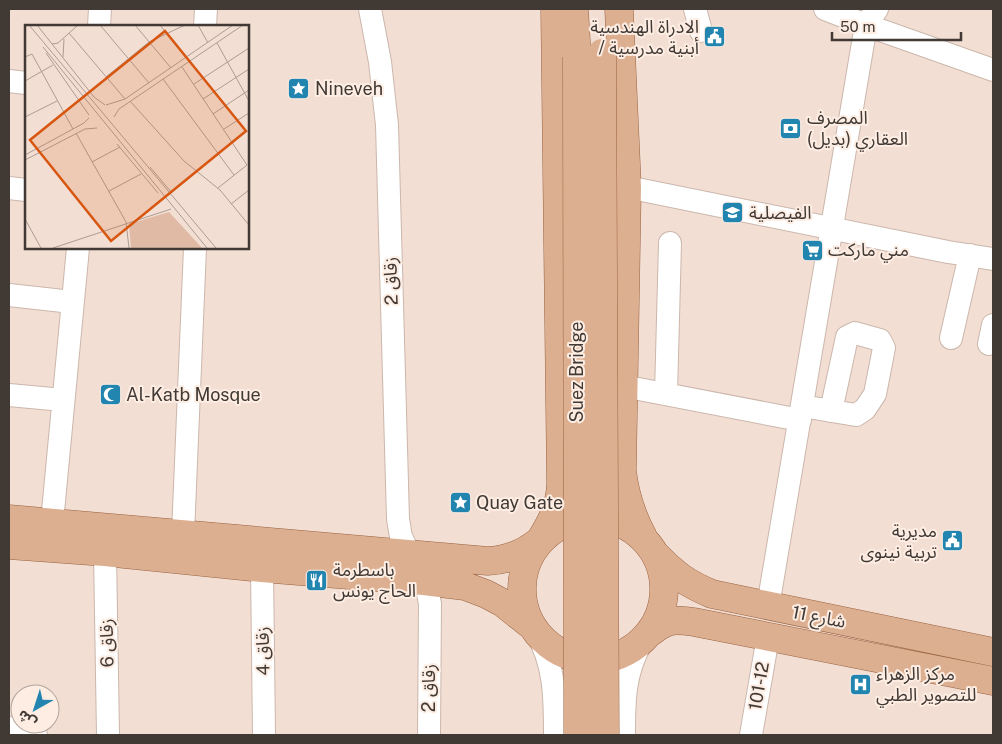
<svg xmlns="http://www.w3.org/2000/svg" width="1002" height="744" font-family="'Public Sans','Noto Sans Arabic',sans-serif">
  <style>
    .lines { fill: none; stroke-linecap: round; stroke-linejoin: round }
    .minor-casing { stroke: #cbb7ac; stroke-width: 24 }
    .major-casing { stroke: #986341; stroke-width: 29 }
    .minor { stroke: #fff; stroke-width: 22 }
    .major { stroke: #ddaf91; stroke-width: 28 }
    .major-bridge-casing { stroke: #986341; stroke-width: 29; stroke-linecap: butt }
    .major-bridge { stroke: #ddaf91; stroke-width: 28 }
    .labels { text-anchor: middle; stroke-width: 4; stroke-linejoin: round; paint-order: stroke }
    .poi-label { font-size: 18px; fill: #413934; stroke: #fdede3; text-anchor: start }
    .street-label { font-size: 18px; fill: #413934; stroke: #fdede3 }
    .inset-road { fill: none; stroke: #ac9c93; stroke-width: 1 }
    .view { fill: #d75610; fill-opacity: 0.15; stroke: #d75610; stroke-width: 2.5 }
    .inset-edge { fill: none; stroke: #413934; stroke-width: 2.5 }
  </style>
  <rect width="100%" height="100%" fill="#f3ded3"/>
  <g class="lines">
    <defs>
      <path id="minor" d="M370,9L380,62L387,125L398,519L401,537L409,553
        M695,9L701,31
        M825,9L866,25L993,70
        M99,26L100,9
        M205,26L206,9
        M9,81L26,83
        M627,187L948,252L993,259
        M9,188L26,190
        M9,295L72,302
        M951,338L970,255
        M989,344L993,325
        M623,386L800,420
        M666,394L670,243
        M9,395L63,400
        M802,406L856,415L865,409L875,394L884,348L880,340L855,333L847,337L831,411
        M52,522L78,248
        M183,534L195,248
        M105,552L108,735
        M262,568L264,735
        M424,581L427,588L430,604L429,735
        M768,606L866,25L877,9
        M535,630C555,663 555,698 555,735
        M9,728L36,735
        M624,735C624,701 624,674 641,643
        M751,735L768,637"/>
      <path id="major" d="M574,9L577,57
        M619,9L627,187L622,471C625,495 631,515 643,537
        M522 589a71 71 0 1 1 142 0a71 71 0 1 1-142 0Z
        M9,519L488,561C508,560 523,554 538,542
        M541,539C552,521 560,506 561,484L555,9
        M9,545L105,552L262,568L424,581L465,586L486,594L503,603L532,626
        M657,556C675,575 688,584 712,594L993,652
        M651,632C667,619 674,619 694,622L993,681"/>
    </defs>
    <use href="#minor" class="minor-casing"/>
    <use href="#major" class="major-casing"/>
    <use href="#minor" class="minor"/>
    <use href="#major" class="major"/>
    <defs>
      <path id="major-bridge" d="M602,53L605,735
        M577,57L578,735"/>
    </defs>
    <use href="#major-bridge" class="major-bridge-casing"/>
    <use href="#major-bridge" class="major-bridge"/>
  </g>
  <defs>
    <symbol id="civic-square" viewBox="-11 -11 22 22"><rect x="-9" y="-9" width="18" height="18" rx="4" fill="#2285af" stroke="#fdede3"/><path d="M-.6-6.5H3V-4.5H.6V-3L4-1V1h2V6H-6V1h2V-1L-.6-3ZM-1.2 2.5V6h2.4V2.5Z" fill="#fff"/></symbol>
    <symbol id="sight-square" viewBox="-11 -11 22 22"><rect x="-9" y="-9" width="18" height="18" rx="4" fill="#2285af" stroke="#fdede3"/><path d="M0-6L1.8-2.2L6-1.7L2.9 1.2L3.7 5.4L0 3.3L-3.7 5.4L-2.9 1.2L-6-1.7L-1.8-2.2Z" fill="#fff"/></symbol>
    <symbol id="bank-square" viewBox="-11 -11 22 22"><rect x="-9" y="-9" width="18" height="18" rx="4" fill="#2285af" stroke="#fdede3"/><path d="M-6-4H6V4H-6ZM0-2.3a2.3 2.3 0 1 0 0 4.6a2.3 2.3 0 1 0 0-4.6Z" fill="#fff"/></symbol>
    <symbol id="school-square" viewBox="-11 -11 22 22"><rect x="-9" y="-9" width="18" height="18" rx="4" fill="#2285af" stroke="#fdede3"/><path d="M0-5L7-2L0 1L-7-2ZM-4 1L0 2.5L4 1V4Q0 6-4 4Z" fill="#fff"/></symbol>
    <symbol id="supermarket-square" viewBox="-11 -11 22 22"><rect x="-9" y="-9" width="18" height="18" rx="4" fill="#2285af" stroke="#fdede3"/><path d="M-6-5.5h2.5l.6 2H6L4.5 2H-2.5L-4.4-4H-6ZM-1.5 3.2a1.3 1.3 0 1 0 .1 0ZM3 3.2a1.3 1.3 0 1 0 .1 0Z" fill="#fff"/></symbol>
    <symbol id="mosque-square" viewBox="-11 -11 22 22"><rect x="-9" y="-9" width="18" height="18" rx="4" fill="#2285af" stroke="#fdede3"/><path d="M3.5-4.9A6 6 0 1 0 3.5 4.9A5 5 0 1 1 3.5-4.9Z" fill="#fff"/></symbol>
    <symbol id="restaurant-square" viewBox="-11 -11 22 22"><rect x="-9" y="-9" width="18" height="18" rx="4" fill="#2285af" stroke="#fdede3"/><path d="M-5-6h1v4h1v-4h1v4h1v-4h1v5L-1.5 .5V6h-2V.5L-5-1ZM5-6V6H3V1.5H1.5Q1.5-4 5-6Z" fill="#fff"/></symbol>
    <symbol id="hospital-square" viewBox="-11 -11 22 22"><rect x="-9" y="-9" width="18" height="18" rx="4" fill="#2285af" stroke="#fdede3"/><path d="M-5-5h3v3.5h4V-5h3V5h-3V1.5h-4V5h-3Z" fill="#fff"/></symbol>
  </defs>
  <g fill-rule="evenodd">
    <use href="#civic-square" x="702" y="24" width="25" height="25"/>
    <use href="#sight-square" x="286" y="76" width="25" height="25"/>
    <use href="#bank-square" x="778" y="116" width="25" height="25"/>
    <use href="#school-square" x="720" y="200" width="25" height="25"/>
    <use href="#supermarket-square" x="800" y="238" width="25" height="25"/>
    <use href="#mosque-square" x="98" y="382" width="25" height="25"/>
    <use href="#sight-square" x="448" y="490" width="25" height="25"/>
    <use href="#civic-square" x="940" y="528" width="25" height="25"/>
    <use href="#restaurant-square" x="304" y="568" width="25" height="25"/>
    <use href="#hospital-square" x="848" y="672" width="25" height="25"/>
  </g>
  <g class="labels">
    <g class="poi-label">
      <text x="699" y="33" text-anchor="end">الادراة الهندسية<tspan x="699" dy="21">/ أبنية مدرسية</tspan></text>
      <text x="315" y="95">Nineveh</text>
      <text x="807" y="124">المصرف<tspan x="807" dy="21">العقاري (بديل)</tspan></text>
      <text x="749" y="219">الفيصلية</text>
      <text x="828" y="256">مني ماركت</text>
      <text x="126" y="401">Al-Katb Mosque</text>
      <text x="476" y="509">Quay Gate</text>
      <text x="937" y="537" text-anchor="end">مديرية<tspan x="937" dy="21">تربية نينوى</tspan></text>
      <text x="333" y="576">باسطرمة<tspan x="333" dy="21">الحاج يونس</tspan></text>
      <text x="876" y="680">مركز الزهراء<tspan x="876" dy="21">للتصوير الطبي</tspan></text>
    </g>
    <g class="street-label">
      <text transform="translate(391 281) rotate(-92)" y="6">زقاق 2</text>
      <text transform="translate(577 372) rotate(-90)" y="6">Suez Bridge</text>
      <text transform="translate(819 617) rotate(11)" y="6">شارع 11</text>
      <text transform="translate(107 643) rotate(-91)" y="6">زقاق 6</text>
      <text transform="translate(263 651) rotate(-91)" y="6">زقاق 4</text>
      <text transform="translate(759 686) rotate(-80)" y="6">101-12</text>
      <text transform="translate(429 688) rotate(-90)" y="6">زقاق 2</text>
    </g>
  </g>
  <g transform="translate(25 25)">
    <rect width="224" height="224" fill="#f3ded3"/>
    <path d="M144,187L177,223H106L104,199Z" fill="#e0baa4"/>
    <path class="inset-road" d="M4,0L191,223M12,0L69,72L80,80M75,0L124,58M110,0L146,43M135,0L153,23M173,0L183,18M44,8L100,74M192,18L224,76M27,19L33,18L53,0M18,22L182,223M21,28L64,90M0,32L7,29L48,104M38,32L39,14M157,42L222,140M81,52L124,17L160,0M138,54L209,150M0,56L28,40M169,59L224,23M178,74L224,44M105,76L159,136L195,165L224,200M81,80L100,74L208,0M188,89L224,65M0,92L32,76M89,92L94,84L218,0M199,104L224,88M51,108L101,197L104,223M92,119L133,168M0,130L59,98L64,93M0,135L60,104L72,103M67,137L95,122M125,142L147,168M193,163L222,140M84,166L116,149M206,179L224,165M0,194L16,223M28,223L146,184"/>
    <path class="view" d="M140,6L221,106L86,216L5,115Z"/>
    <rect width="224" height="224" class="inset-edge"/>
  </g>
  <rect width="1002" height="744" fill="none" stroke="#413934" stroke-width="20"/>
  <g transform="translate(35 709) rotate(219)"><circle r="24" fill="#fdede3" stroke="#b2a59d"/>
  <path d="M0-4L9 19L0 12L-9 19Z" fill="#2285af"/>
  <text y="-8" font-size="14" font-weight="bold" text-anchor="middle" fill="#413934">ش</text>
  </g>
  <path d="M832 32v8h129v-8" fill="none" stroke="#413934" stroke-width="2.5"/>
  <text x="840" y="32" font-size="15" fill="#413934" stroke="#fdede3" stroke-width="4" paint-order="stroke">50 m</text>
</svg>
